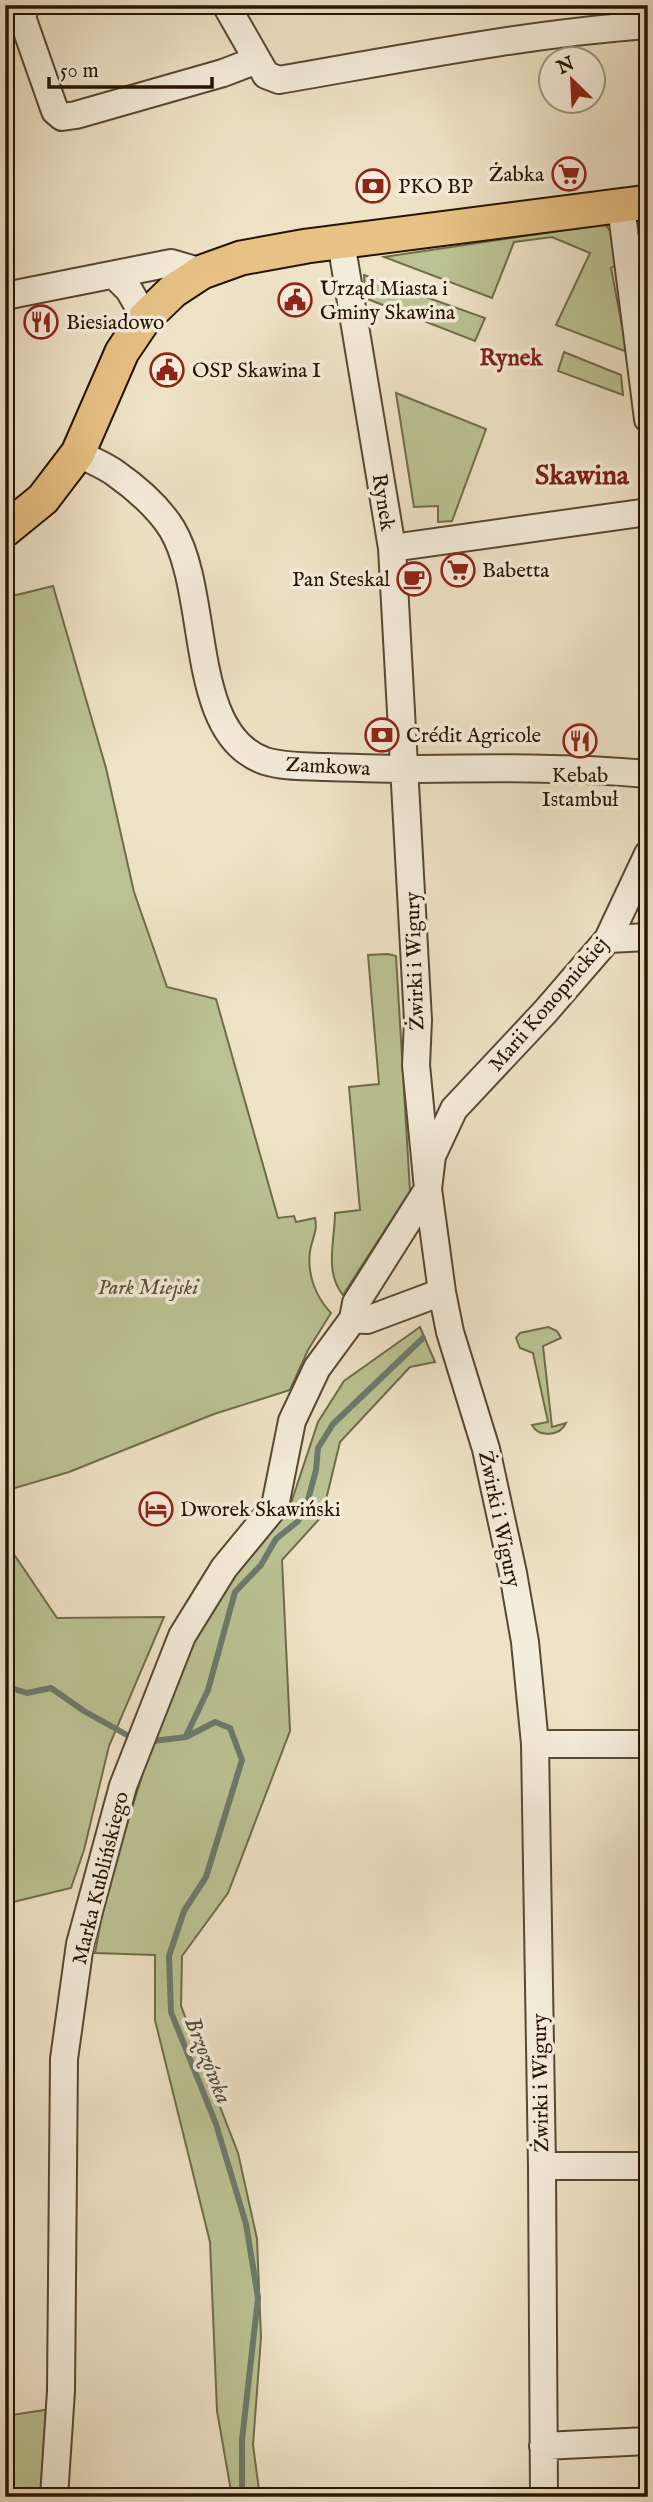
<svg xmlns="http://www.w3.org/2000/svg" width="653" height="2502" font-family="'IM FELL English',serif">
  <style>
    .green { fill: #bbc394; stroke: #706c4a; stroke-width: 2 }
    .lines { fill: none; stroke-linecap: round; stroke-linejoin: round }
    .stream { stroke: #6c7a6d; stroke-width: 6 }
    .minor-casing { stroke: #584832; stroke-width: 30 }
    .major-casing { stroke: #261400; stroke-width: 37 }
    .minor { stroke: #f5eddb; stroke-width: 26 }
    .major { stroke: #e8c284; stroke-width: 33 }
    .labels { text-anchor: middle; stroke-width: 7; stroke-linejoin: round; paint-order: stroke }
    .poi-label { font-size: 21px; fill: #261400; stroke: #f5eddb; text-anchor: start }
    .street-label { font-size: 21px; fill: #261400; stroke: #f5eddb }
    .park-label { font-size: 21px; font-style: italic; fill: #5a5134; stroke: #f5eddb }
    .neighbourhood-label { font-size: 23px; font-weight: bold; fill: #7a1f14; stroke: #f5eddb }
    .water-label { font-size: 23px; font-style: italic; fill: #4f503f; stroke: #f5eddb }
    .district-label { font-size: 28px; font-weight: bold; fill: #7a1f14; stroke: #f5eddb }
  </style>
  <rect width="100%" height="100%" fill="#efe3c7"/>
  <filter id="stains"><feTurbulence type="fractalNoise" baseFrequency=".00286" numOctaves="4"/><feColorMatrix values="0 0 0 0 .2 0 0 0 0 .09 0 0 0 0 .02 0 0 0 .5 -.17"/></filter>
  <radialGradient id="worn" r=".72"><stop offset=".6" stop-color="#630" stop-opacity="0"/><stop offset="1" stop-color="#630" stop-opacity=".3"/></radialGradient>
  <path class="green" d="M605,224L610,231L618,264L611,268L627,352L556,325L590,253L552,237L514,242L492,298L384,257Z
    M364,275L485,318L475,341L365,298Z
    M564,352L621,375L623,395L558,371Z
    M396,393L486,429L452,521L438,522V506L414,507Z
    M5,583L12,596L53,586L106,768L134,892L167,987L216,999L278,1218L294,1216L296,1222L315,1218C318,1230 312,1239 310,1251C307,1274 315,1296 331,1313L308,1350L290,1390L214,1414L69,1472L5,1491Z
    M388,954L396,956L410,1191L343,1295C324,1272 335,1240 335,1213L360,1210L349,1087L379,1084L368,955Z
    M420,1327L435,1362L410,1367L340,1442L322,1516L282,1560L290,1731L228,1893L182,1956L181,2006L238,2153L257,2239L261,2337L253,2445L260,2497H232L217,2411L210,2242L155,2020V1955L95,1953L107,1888L147,1760L194,1642L237,1571L290,1506L318,1422L344,1381Z
    M548,1327L557,1331L561,1338L543,1346L552,1427L566,1423C560,1436 539,1438 532,1425L548,1422L533,1353L520,1348L516,1338L520,1333Z
    M5,1541L57,1618L164,1617L109,1746L84,1850L71,1888L5,1904Z
    M51,2409L44,2497H5V2416Z"/>
  <g class="lines">
    <path class="stream" d="M5,1686L27,1693L51,1688L84,1711L127,1735
      M186,1736L208,1690L235,1592L261,1565L276,1539L297,1522L305,1511L316,1470L318,1448L333,1424L423,1338
      M153,1741L186,1737L215,1722L230,1728L242,1760L206,1877L184,1911L169,1956L171,2012L216,2124L246,2224L258,2298L242,2440V2497"/>
    <defs>
      <path id="minor" d="M26,5L22,17L55,111L62,117L76,115L223,73L257,60
        M226,5L266,75L279,80C402,59 524,34 648,25
        M621,206L648,419
        M341,242L392,548L418,1020L416,1065L428,1189L442,1292L450,1332L486,1449L513,1573L525,1642L535,1744L542,2166L544,2497
        M114,275L129,290L145,318
        M5,296L171,263L202,272
        M78,453C90,460 104,465 115,473C135,487 159,508 172,529C211,594 187,734 265,761C284,767 304,766 323,767C354,768 384,769 414,769C492,768 570,767 648,774
        M392,548L648,512
        M608,939L648,937
        M353,1319L367,1320L442,1292
        M535,1744H648
        M542,2166H648
        M543,2446L648,2441
        M54,2497L61,2391L64,2059L80,1944L123,1786L182,1636L224,1568L275,1506L292,1421L317,1368L353,1319L356,1303L428,1189L432,1156L454,1109L545,1012L608,939L648,854"/>
      <path id="major" d="M5,530L43,499L78,453L122,352L145,318L173,291L202,272L241,258L307,246L648,202"/>
    </defs>
    <use href="#minor" class="minor-casing"/>
    <use href="#major" class="major-casing"/>
    <use href="#minor" class="minor"/>
    <use href="#major" class="major"/>
  </g>
  <defs>
    <symbol id="supermarket-ring" viewBox="-11 -11 22 22"><circle r="9.5" fill="#f5eddb" stroke="#8f2418" stroke-width="1.5"/><path d="M-6-5.5h2.5l.6 2H6L4.5 2H-2.5L-4.4-4H-6ZM-1.5 3.2a1.3 1.3 0 1 0 .1 0ZM3 3.2a1.3 1.3 0 1 0 .1 0Z" fill="#8f2418"/></symbol>
    <symbol id="bank-ring" viewBox="-11 -11 22 22"><circle r="9.5" fill="#f5eddb" stroke="#8f2418" stroke-width="1.5"/><path d="M-6-4H6V4H-6ZM0-2.3a2.3 2.3 0 1 0 0 4.6a2.3 2.3 0 1 0 0-4.6Z" fill="#8f2418"/></symbol>
    <symbol id="civic-ring" viewBox="-11 -11 22 22"><circle r="9.5" fill="#f5eddb" stroke="#8f2418" stroke-width="1.5"/><path d="M-.6-6.5H3V-4.5H.6V-3L4-1V1h2V6H-6V1h2V-1L-.6-3ZM-1.2 2.5V6h2.4V2.5Z" fill="#8f2418"/></symbol>
    <symbol id="restaurant-ring" viewBox="-11 -11 22 22"><circle r="9.5" fill="#f5eddb" stroke="#8f2418" stroke-width="1.5"/><path d="M-5-6h1v4h1v-4h1v4h1v-4h1v5L-1.5 .5V6h-2V.5L-5-1ZM5-6V6H3V1.5H1.5Q1.5-4 5-6Z" fill="#8f2418"/></symbol>
    <symbol id="cafe-ring" viewBox="-11 -11 22 22"><circle r="9.5" fill="#f5eddb" stroke="#8f2418" stroke-width="1.5"/><path d="M-5.5-4.5H6V0H3Q3 3.5 0 3.5H-2.5Q-5.5 3.5-5.5 0ZM3-3.2v2h1.7v-2ZM-6 4.5H4V6H-6Z" fill="#8f2418"/></symbol>
    <symbol id="hotel-ring" viewBox="-11 -11 22 22"><circle r="9.5" fill="#f5eddb" stroke="#8f2418" stroke-width="1.5"/><path d="M-6-4.5h1.5V1H6V5H4.5V3h-9V5H-6ZM-4 0a1.8 1.8 0 1 1 3.6 0ZM.5 0V-2.5h3Q6-2.5 6 0Z" fill="#8f2418"/></symbol>
  </defs>
  <g fill-rule="evenodd">
    <use href="#supermarket-ring" x="550" y="155" width="38" height="38"/>
    <use href="#bank-ring" x="354" y="167" width="38" height="38"/>
    <use href="#civic-ring" x="276" y="281" width="38" height="38"/>
    <use href="#restaurant-ring" x="22" y="303" width="38" height="38"/>
    <use href="#civic-ring" x="148" y="351" width="38" height="38"/>
    <use href="#supermarket-ring" x="439" y="551" width="38" height="38"/>
    <use href="#cafe-ring" x="395" y="560" width="38" height="38"/>
    <use href="#bank-ring" x="363" y="716" width="38" height="38"/>
    <use href="#restaurant-ring" x="561" y="722" width="38" height="38"/>
    <use href="#hotel-ring" x="137" y="1490" width="38" height="38"/>
  </g>
  <g class="labels">
    <g class="poi-label">
      <text x="544" y="181" text-anchor="end">Żabka</text>
      <text x="398" y="193">PKO BP</text>
      <text x="320" y="295">Urząd Miasta i<tspan x="320" dy="24">Gminy Skawina</tspan></text>
      <text x="66" y="329">Biesiadowo</text>
      <text x="192" y="377">OSP Skawina I</text>
      <text x="482" y="577">Babetta</text>
      <text x="390" y="586" text-anchor="end">Pan Steskal</text>
      <text x="406" y="742">Crédit Agricole</text>
      <text x="580" y="782" text-anchor="middle">Kebab<tspan x="580" dy="24">Istambuł</tspan></text>
      <text x="180" y="1516">Dworek Skawiński</text>
    </g>
    <g class="street-label">
      <text transform="translate(384 502) rotate(81)" y="7">Rynek</text>
      <text transform="translate(328 766) rotate(3)" y="7">Zamkowa</text>
      <text transform="translate(414 961) rotate(-92)" y="7">Żwirki i Wigury</text>
      <text transform="translate(548 1004) rotate(-49)" y="7">Marii Konopnickiej</text>
      <text transform="translate(500 1519) rotate(78)" y="7">Żwirki i Wigury</text>
      <text transform="translate(100 1878) rotate(-76)" y="7">Marka Kublińskiego</text>
      <text transform="translate(540 2083) rotate(-91)" y="7">Żwirki i Wigury</text>
    </g>
    <g class="park-label">
      <text x="148" y="1294">Park Miejski</text>
    </g>
    <g class="neighbourhood-label">
      <text x="511" y="365">Rynek</text>
    </g>
    <g class="water-label">
      <text transform="translate(209 2060) rotate(68)" y="8">Brzozówka</text>
    </g>
    <g class="district-label">
      <text x="582" y="484">Skawina</text>
    </g>
  </g>
  <rect width="653" height="2502" fill="none" stroke="#efe3c7" stroke-width="28"/>
  <rect x="7" y="7" width="639" height="2488" fill="none" stroke="#261400" stroke-width="3.5"/>
  <rect x="14" y="14" width="625" height="2474" fill="none" stroke="#261400" stroke-width="2"/>
  <g transform="translate(572 80) rotate(336)"><circle r="33" fill="#f5eddb" stroke="#a29683" stroke-width="2"/>
  <path d="M0-5L12 26L0 18L-12 26Z" fill="#8f2418"/>
  <text y="-10" font-size="19" font-weight="bold" text-anchor="middle" fill="#261400">N</text>
  </g>
  <path d="M49 77v10h163v-10" fill="none" stroke="#261400" stroke-width="3.5"/>
  <text x="60" y="77" font-size="21" fill="#261400" stroke="#f5eddb" stroke-width="5" paint-order="stroke">50 m</text>
  <rect width="100%" height="100%" filter="url(#stains)"/>
  <rect width="100%" height="100%" fill="url(#worn)"/>
</svg>
